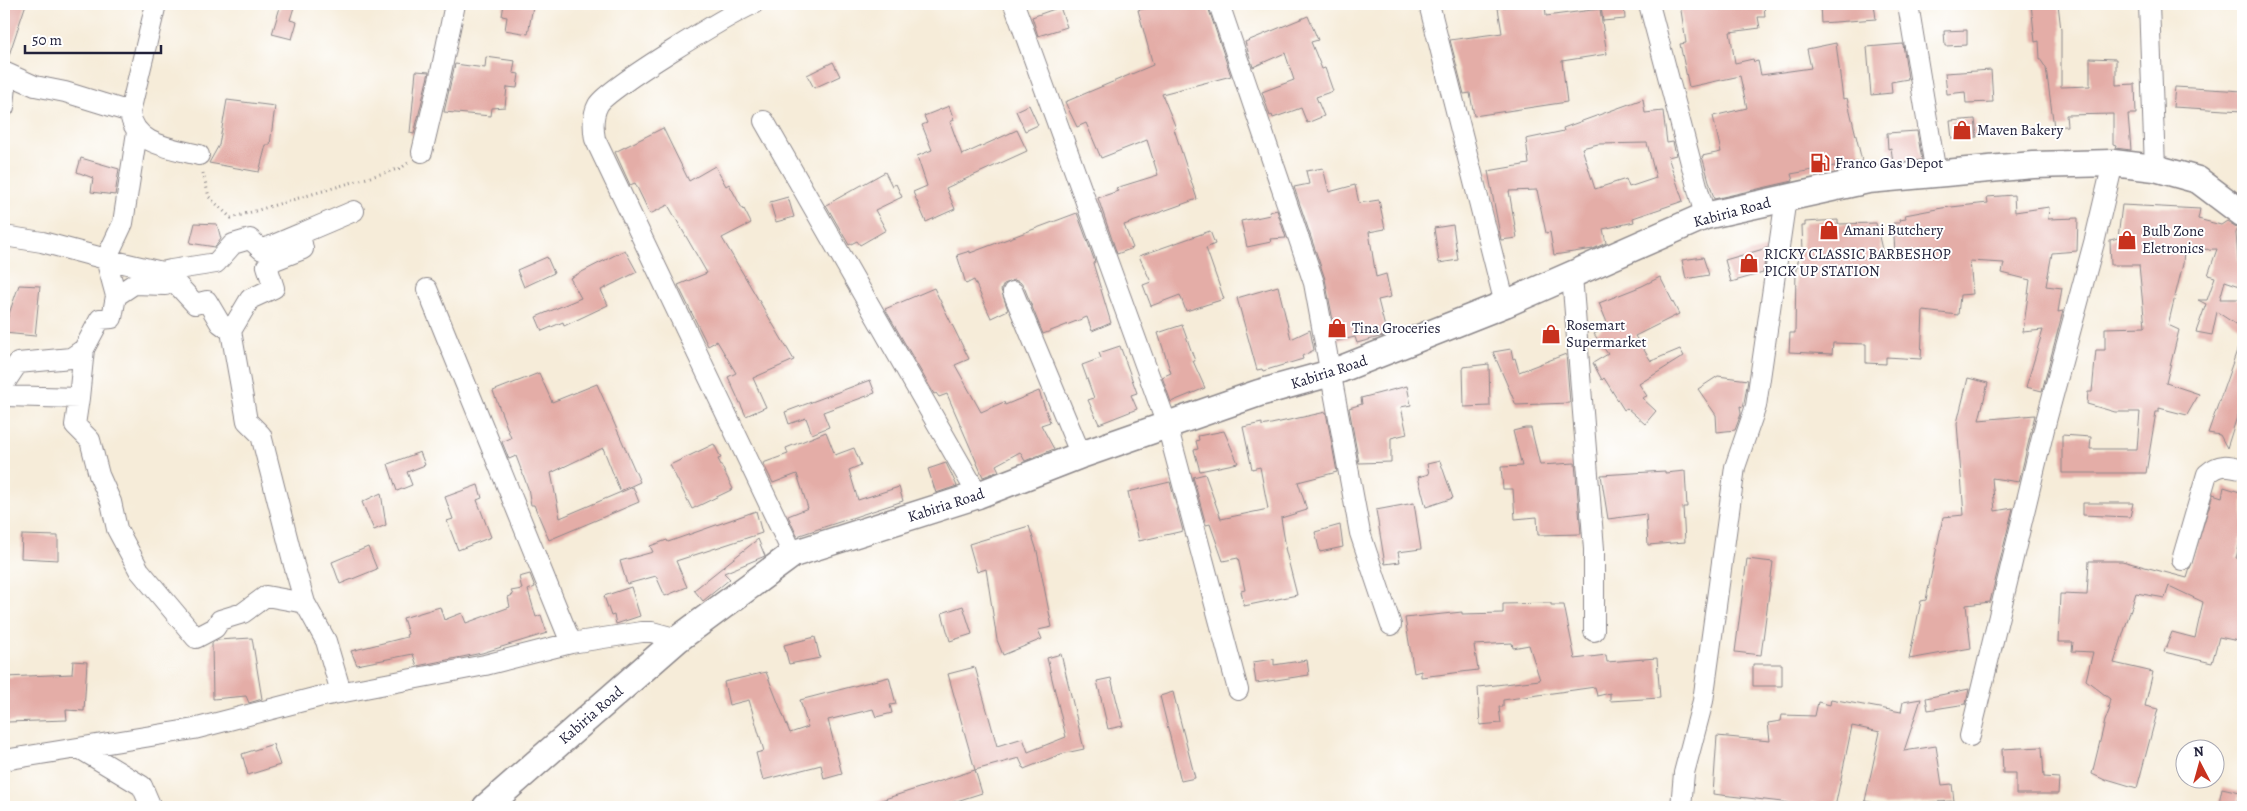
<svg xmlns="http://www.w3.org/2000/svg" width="2247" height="811" font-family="Alegreya,serif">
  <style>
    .building { fill: #e4ada7; fill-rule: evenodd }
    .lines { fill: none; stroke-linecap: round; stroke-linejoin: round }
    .minor-casing { stroke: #8c878a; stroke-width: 22 }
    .major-casing { stroke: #8c878a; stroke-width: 29 }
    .path { stroke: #8c878a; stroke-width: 3; stroke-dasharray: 1 4; stroke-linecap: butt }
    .minor { stroke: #fff; stroke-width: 20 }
    .major { stroke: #fff; stroke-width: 26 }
    .labels { text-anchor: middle; stroke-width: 4; stroke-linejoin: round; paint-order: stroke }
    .poi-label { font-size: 15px; fill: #22223b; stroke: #fff; text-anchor: start }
    .street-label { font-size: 15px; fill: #22223b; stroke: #fff }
  </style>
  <rect width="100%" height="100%" fill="#fff"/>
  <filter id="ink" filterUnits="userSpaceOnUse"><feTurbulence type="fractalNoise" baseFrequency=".02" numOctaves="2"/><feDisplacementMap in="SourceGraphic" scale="10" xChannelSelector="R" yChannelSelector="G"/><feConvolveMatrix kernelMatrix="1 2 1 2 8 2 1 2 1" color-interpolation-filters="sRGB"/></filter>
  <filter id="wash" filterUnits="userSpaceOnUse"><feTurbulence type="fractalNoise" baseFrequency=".0096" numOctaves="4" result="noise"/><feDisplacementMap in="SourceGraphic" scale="20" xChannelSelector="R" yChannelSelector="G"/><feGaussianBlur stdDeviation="1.12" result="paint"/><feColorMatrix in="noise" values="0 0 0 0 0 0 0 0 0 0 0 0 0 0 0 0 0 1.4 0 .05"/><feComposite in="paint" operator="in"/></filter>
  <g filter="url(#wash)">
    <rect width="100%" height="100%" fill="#f6ecd9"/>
    <g id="blocks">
      <path class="building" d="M4,4H26L7,61L4,60Z
        M281,4H295L290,20L297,22L292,39L272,34Z
        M504,4L533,6L528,34L505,30L507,17L502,16Z
        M1165,4H1207L1231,76L1162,94L1176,128L1174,129L1197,199L1124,225L1133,248L1117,254L1098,198L1118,191L1116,188L1158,175L1147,140L1101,158L1086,123L1077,127L1065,102L1153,65L1138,10Z
        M1526,4H1545L1546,16L1600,9L1607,54L1562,61L1567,102L1474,116L1470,93L1464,94L1450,40L1502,33L1498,8Z
        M1624,4L1625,19L1603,21L1601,7Z
        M1680,4H1764L1765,17H1758L1760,28L1730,32L1735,63L1753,59L1754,62L1758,61L1761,75L1811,68L1807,49L1836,43L1843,99L1847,98L1862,161L1791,174L1793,181L1714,199L1702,156L1721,152L1713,116L1747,108L1740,76L1689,87L1680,44L1686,43Z
        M1820,4H1874L1876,19L1821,23Z
        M2031,4H2058L2061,30V87L2090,86V58L2116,59V85L2135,84L2136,114H2128L2131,150L2115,148L2116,145L2113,144V114L2066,115L2067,126L2054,127L2046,68L2040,59L2039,41L2035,42Z
        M1060,7L1067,27L1038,36L1032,17Z
        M1308,16L1318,40L1311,42L1322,69L1325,68L1333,91L1316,97L1324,116L1307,123L1301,108L1273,118L1272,115L1270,116L1262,92L1294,80L1285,53L1253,67L1245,42Z
        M1967,30V45L1945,46L1944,31Z
        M1903,44L1908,79L1891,82L1892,93L1871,95L1867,47Z
        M486,57L515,61L513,73L519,74L517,88L507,87L505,107L492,108L491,116L444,112L455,64L485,68Z
        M833,62L840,76L814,88L807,75Z
        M1991,70L1993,102L1966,103L1965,92L1947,94L1945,73Z
        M416,71L429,72L414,134L410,133Z
        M2175,87L2243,91V111L2173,107Z
        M1643,99L1645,113L1663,111L1667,143L1673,142L1676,155L1668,157L1683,201L1633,218L1634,222L1603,229L1606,243L1593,249L1554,255L1550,232L1546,233L1537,190L1509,191L1517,238L1501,240L1488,171L1529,164L1526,139L1564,131L1563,128ZM1647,143L1656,178L1629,187L1626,179L1595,189L1582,148L1598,144Z
        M227,100L275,106L270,145H266L259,172L209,163L219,145Z
        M1029,105L1038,125L1025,131L1016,111Z
        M949,106L954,120L950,122L962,155L1017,130L1027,151L946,188L955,209L926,222L913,192L927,186L917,156L932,150L922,125L927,123L924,116Z
        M1975,119L1977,137L1952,139L1950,121Z
        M663,128L689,181L715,166L726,186L729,184L743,210L744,209L751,223L722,238L794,360L753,378L766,407L746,416L728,377L736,373L717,341L708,346L678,285L707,273L668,205L650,214L635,183L630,185L615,152Z
        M1917,131L1922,160L1893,163L1891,148L1888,149L1887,133Z
        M81,158L119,169L115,195L91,192L93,178L77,172Z
        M1323,168L1329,192L1355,185L1359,203L1379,200L1385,229L1369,232L1376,277L1386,274L1391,297L1378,300L1387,335L1383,336L1357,343L1355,337L1337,341L1325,279L1294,187L1309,184L1306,171Z
        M885,172L892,186L896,184L902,197L875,210L886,230L860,245L857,241L849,245L826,205Z
        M2014,195L2015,212L2049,207L2048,219L2078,218L2077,251L2052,253L2046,286L2062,288L2058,312L2063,311L2042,391L2026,387L2043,330L2023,332L2030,280L2002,273L2004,263L1970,261L1973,294L1960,295L1958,315L1923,311L1921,359L1886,357V364L1866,363V344L1833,343L1832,354L1789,352L1790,333H1795L1796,267H1797L1800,251H1803L1802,226H1805V222L1838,220V224L1876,223L1883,254L1895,252L1893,223H1900L1899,220L1906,219L1905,215L1942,208L1988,203L1987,197Z
        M788,197L794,217L776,222L770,202Z
        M2122,205L2200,209L2198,219L2221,225L2227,221L2238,228L2236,233L2240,286L2225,281L2220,299H2243V329L2217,312L2212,335L2196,332L2206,304L2198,300H2207L2215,277L2208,275L2217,249L2184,250L2183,264L2168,325L2179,330L2166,383L2199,394L2187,415L2159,408V412H2156L2146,473H2062V435L2091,437L2090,449H2137L2140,412H2115L2087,404L2088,392H2092L2096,350H2105V328L2145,327L2139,265H2111L2110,240L2118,238Z
        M1277,210L1286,238L1270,239L1271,242L1247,247L1241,221L1270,215L1269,212Z
        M1077,213L1095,262L1093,263L1111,323L1092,331L1087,317L1043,334L1024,287L1020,282L1014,280L1004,284L1001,290L1008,310L991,318L974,280L966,284L957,255L970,251V253Z
        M195,223L217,224L221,239L215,247L190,243Z
        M1453,225L1458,260L1439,263L1434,228Z
        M1210,231L1215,244L1206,248L1224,299L1186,311L1180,295L1151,306L1143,285L1151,282L1139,256Z
        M1767,248L1763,273L1731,282L1725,260Z
        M625,250L637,272L601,290L608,305L564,326L563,322L542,331L536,317L581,298L570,278Z
        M547,257L554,273L524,287L517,270Z
        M1703,257L1709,275L1686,279L1682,260Z
        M1660,277L1679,314L1635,336L1651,361L1680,349L1684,356L1639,384L1647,396L1642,398L1656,411L1645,424L1627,408L1624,410L1604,378L1602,380L1593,363L1608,354L1594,334L1608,325L1599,303L1642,286Z
        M19,285L40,286L35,336L4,333V328Z
        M1278,286L1291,339L1310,330L1314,350L1302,356L1303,359L1263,371L1262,369L1257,370L1237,298Z
        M934,288L969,359L955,365L981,412L1004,402L1005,405L1039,391L1050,422L1041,425L1054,449L1025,461L1020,452L996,465L999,471L983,477L947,394L939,397L936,393L934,394L885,309Z
        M1182,325L1195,361H1193L1205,388L1171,402L1162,377L1171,373L1158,333Z
        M2241,339L2243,340V398L2227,448L2220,435L2208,433Z
        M1120,346L1137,393L1131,395L1137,409L1099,424L1088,400L1094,398L1082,365L1101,358L1099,353Z
        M1511,349L1513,359L1515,358L1519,372L1566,354L1570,403L1516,405L1493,352Z
        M1489,364L1490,406L1464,407L1463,367Z
        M539,373L552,402L597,384L640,482L620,491L603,448L551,473L560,518L633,487L639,502L549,540L534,505H531L528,488L516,456L509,459L502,442L511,438L493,391Z
        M1718,376L1748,380L1744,403L1743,407L1740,406L1741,414L1735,430L1717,432L1716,415L1698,389Z
        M1968,378L1988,383L1979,420L2035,415L2019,482L1992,478L1995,511L2013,508L1990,602L1966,605L1971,648L1909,659L1921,601L1926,600L1943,517L1964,515L1957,423Z
        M870,380L875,393L823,412L829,427L812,434L806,418L789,424L785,412Z
        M1407,386L1411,405L1401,407L1407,434L1391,438V462L1359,463L1349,408L1362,404L1361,398Z
        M1326,412L1337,472L1298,482L1307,510L1281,518L1286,548H1285L1297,595L1244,606L1241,591L1245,590L1238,558L1223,561L1210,524L1206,525L1193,477L1205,474L1221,519L1268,509L1260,467L1252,469L1243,427L1262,423V426Z
        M1525,428H1531L1540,465L1575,463L1581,534L1538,535L1537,517L1515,519L1513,489H1503L1501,467L1522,466L1513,431Z
        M1224,431L1238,463L1200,471L1194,450L1198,449L1196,441L1199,440L1198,436Z
        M826,432L835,455L854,448L861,465L849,470L858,500L899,487L903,501L797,536L788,516L808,508L797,474L773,483L763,463L788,454L786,448Z
        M714,444L721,458L718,459L733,489L692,509L670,465Z
        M420,452L425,465L407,472L412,485L397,491L388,464Z
        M1440,461L1453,498L1426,507L1418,477L1429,474L1427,464Z
        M946,463L957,486L936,493L928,469Z
        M1665,471V473L1685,471L1687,507H1683L1685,542L1648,545L1646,514L1608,519L1601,475Z
        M1170,482L1183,531L1139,541L1128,492Z
        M478,485L482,498L477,500L491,537L458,550L447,521L453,519L445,497Z
        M2224,487L2243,493V530L2236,558L2243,559V642L2219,637L2212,663L2164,652L2172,632L2195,638L2203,602L2169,586L2165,598L2136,593L2114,663L2153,672L2145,706L2158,709L2137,788L2107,779V781L2092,774L2105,721L2110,708H2108L2110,699L2086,680L2093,652L2072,651L2073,642H2058L2060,594L2087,595L2089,561H2122L2187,578L2213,494L2222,497Z
        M381,493L386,525L374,530L362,502Z
        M1414,503L1421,549L1398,552L1400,562L1385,564L1376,510Z
        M2083,503H2133L2130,517L2083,515Z
        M756,511L762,533L676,561L687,587L665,596L656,576L627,584L620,561L653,552L650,546L667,540L668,542Z
        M1340,525L1343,547L1320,552L1315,532Z
        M1029,526L1037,551L1052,627L1038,630L1042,639L1003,655L997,640L986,569L977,572L969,544Z
        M22,535L58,536V560L21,558Z
        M758,539L765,556L724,573L730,579L703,601L694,590Z
        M368,547L377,569L340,584L332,562Z
        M1747,559L1773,562L1761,655L1735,652Z
        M530,574L535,587L528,590L536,617L541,615L547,633L482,653L417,666L413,654L357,665L351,651L407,637L406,635L408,634L403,618L440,607L444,620L462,613L466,623L510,607L508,597L513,595L511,591L522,589L519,577Z
        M631,587L640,616L616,624L614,615L611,616L604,596Z
        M1551,603V605H1564L1575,659L1606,655L1607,662L1657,658L1660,698L1610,701V693L1597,696L1595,687L1503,700V707H1499L1501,723L1480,725L1478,687L1540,680L1529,645L1513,648L1512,643L1474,645L1478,670L1421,677V671L1414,673L1405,618L1462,612V614L1503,613V604Z
        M963,606L972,634L950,641L942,613Z
        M815,637L820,658L789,664L784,645Z
        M252,638L262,699L249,703L246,696L213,699L212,643L217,640Z
        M1061,654L1084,749L1061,754L1024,769L1019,758L975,770L948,674L975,667L997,746L1023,738L1028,752L1066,737L1047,658Z
        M1274,659V665L1307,660L1309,675L1256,683L1253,662Z
        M73,661L87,662L84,711L66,710L67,720L7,722L6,677L72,674Z
        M1753,664H1782V686H1753Z
        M766,672L790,733L808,727L800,700L889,677L896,704L890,705L892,713L876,717L873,709L828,720L842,774L824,779L821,765L763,780L756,753L764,751L749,700L729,705L724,682Z
        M1111,678L1123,726L1108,729L1097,681Z
        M1969,689L1966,704L1928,710L1926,698Z
        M1173,692L1195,778L1181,781L1160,696Z
        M1831,699L1901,712L1903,702L1921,699L1904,751L1936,746L1942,785L1952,784L1954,801L1885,805L1865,801L1880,732L1852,726L1835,807L1811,802L1808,807L1782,802L1713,794L1717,736L1770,741L1768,723L1781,721L1782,715L1815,716L1818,702L1830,705Z
        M273,744L280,765L248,775L242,754Z
        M2042,747L2044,777L2059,778L2058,794H2016V773H2003L2002,749Z
        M975,770L982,793L938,807H870L869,804Z
        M2222,788L2240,792L2236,807H2218Z"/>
    </g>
  </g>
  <g filter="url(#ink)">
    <use href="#blocks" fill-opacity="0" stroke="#8c878a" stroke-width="1"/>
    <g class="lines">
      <defs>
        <path id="minor" d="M156,4L130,112C133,145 172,148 199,155
          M753,4C730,14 607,88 598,105C592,116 593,128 595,139L793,554
          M1014,4L1167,425L1238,690
          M1219,4L1314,283L1360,533L1391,625
          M1429,4L1505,304
          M1649,4L1705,216
          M1908,4L1936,174
          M2149,4L2155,168
          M4,72L35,86L65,92L130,112
          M4,107L7,74
          M764,121L978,495
          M422,152L441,72L455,4
          M4,236L42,242L106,259L123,223L137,132
          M106,259L162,272L171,270L173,280L195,304L207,301L220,323L231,331
          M1572,276L1594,549V631
          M427,289L571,643L642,632H652L678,639
          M1013,292L1081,455
          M116,296L134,284L165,285L171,270L216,263L233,244L250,239L262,250L300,234
          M4,384L18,363L71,358L84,349
          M4,396L79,398L75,425L90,440L99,475L111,502L117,529L139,570L196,638L215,628L220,620L243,613L266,596L305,603L326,641L341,692
          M79,398L84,349L100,319L112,318L116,296L106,259
          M2182,560L2207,474C2219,463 2228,465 2243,469
          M305,603L294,565L261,435L247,421L231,331L250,299L274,288L267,266L275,260L303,249L300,234L354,211
          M1970,736L2046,421L2095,239L2113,163
          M79,748L142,786L151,807
          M4,760L194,729L318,697L485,665L571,643
          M1681,807L1684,773L1703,701L1735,467L1756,406L1786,198"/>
        <path id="major" d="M486,807L678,639L793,554L978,495L1081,455L1259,393L1331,373L1505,304L1705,216L1868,180L2033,165L2113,163L2155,168L2198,180L2243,214"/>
      </defs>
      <use href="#minor" class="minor-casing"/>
      <use href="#major" class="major-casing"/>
      <path class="path" d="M203,173L209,197L231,218L401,168L408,163"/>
      <use href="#minor" class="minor"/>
      <use href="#major" class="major"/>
    </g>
  </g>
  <defs>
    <symbol id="shop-bare" viewBox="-9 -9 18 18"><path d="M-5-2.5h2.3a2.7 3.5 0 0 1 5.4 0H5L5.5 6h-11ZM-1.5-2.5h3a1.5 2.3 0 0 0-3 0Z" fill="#c8321e" stroke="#fff" stroke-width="2.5" paint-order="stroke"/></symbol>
    <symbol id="fuel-bare" viewBox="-9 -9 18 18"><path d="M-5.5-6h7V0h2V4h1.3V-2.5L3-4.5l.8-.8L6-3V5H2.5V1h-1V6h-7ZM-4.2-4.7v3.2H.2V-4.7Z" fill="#c8321e" stroke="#fff" stroke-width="2.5" paint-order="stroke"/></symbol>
  </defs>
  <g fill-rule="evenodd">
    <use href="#shop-bare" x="1948" y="116" width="28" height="28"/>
    <use href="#fuel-bare" x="1806" y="149" width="28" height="28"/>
    <use href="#shop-bare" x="1815" y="216" width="28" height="28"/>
    <use href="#shop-bare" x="2113" y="226" width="28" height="28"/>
    <use href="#shop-bare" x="1735" y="249" width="28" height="28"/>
    <use href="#shop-bare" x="1323" y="314" width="28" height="28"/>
    <use href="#shop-bare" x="1537" y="320" width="28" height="28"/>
  </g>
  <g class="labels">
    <g class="poi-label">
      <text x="1977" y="135">Maven Bakery</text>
      <text x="1835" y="168">Franco Gas Depot</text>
      <text x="1844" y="235">Amani Butchery</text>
      <text x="2142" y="236">Bulb Zone<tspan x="2142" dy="17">Eletronics</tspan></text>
      <text x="1764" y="259">RICKY CLASSIC BARBESHOP<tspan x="1764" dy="17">PICK UP STATION</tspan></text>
      <text x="1566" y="330">Rosemart<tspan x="1566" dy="17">Supermarket</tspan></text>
      <text x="1352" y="333">Tina Groceries</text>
    </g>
    <g class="street-label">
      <text transform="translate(1732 212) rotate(-15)" y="5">Kabiria Road</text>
      <text transform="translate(1329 372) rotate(-18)" y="5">Kabiria Road</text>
      <text transform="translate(946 505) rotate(-18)" y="5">Kabiria Road</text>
      <text transform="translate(591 715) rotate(-41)" y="5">Kabiria Road</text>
    </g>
  </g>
  <rect width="2247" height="811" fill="none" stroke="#fff" stroke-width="20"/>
  <g transform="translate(2200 764) rotate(354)"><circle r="24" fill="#ffffff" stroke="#a7a7b1"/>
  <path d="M0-4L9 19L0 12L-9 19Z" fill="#c8321e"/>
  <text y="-8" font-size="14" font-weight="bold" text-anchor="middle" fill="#22223b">N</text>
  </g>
  <path d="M25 45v8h136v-8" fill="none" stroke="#22223b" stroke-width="2.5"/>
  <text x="32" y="45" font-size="15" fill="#22223b" stroke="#ffffff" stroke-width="4" paint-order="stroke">50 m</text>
</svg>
